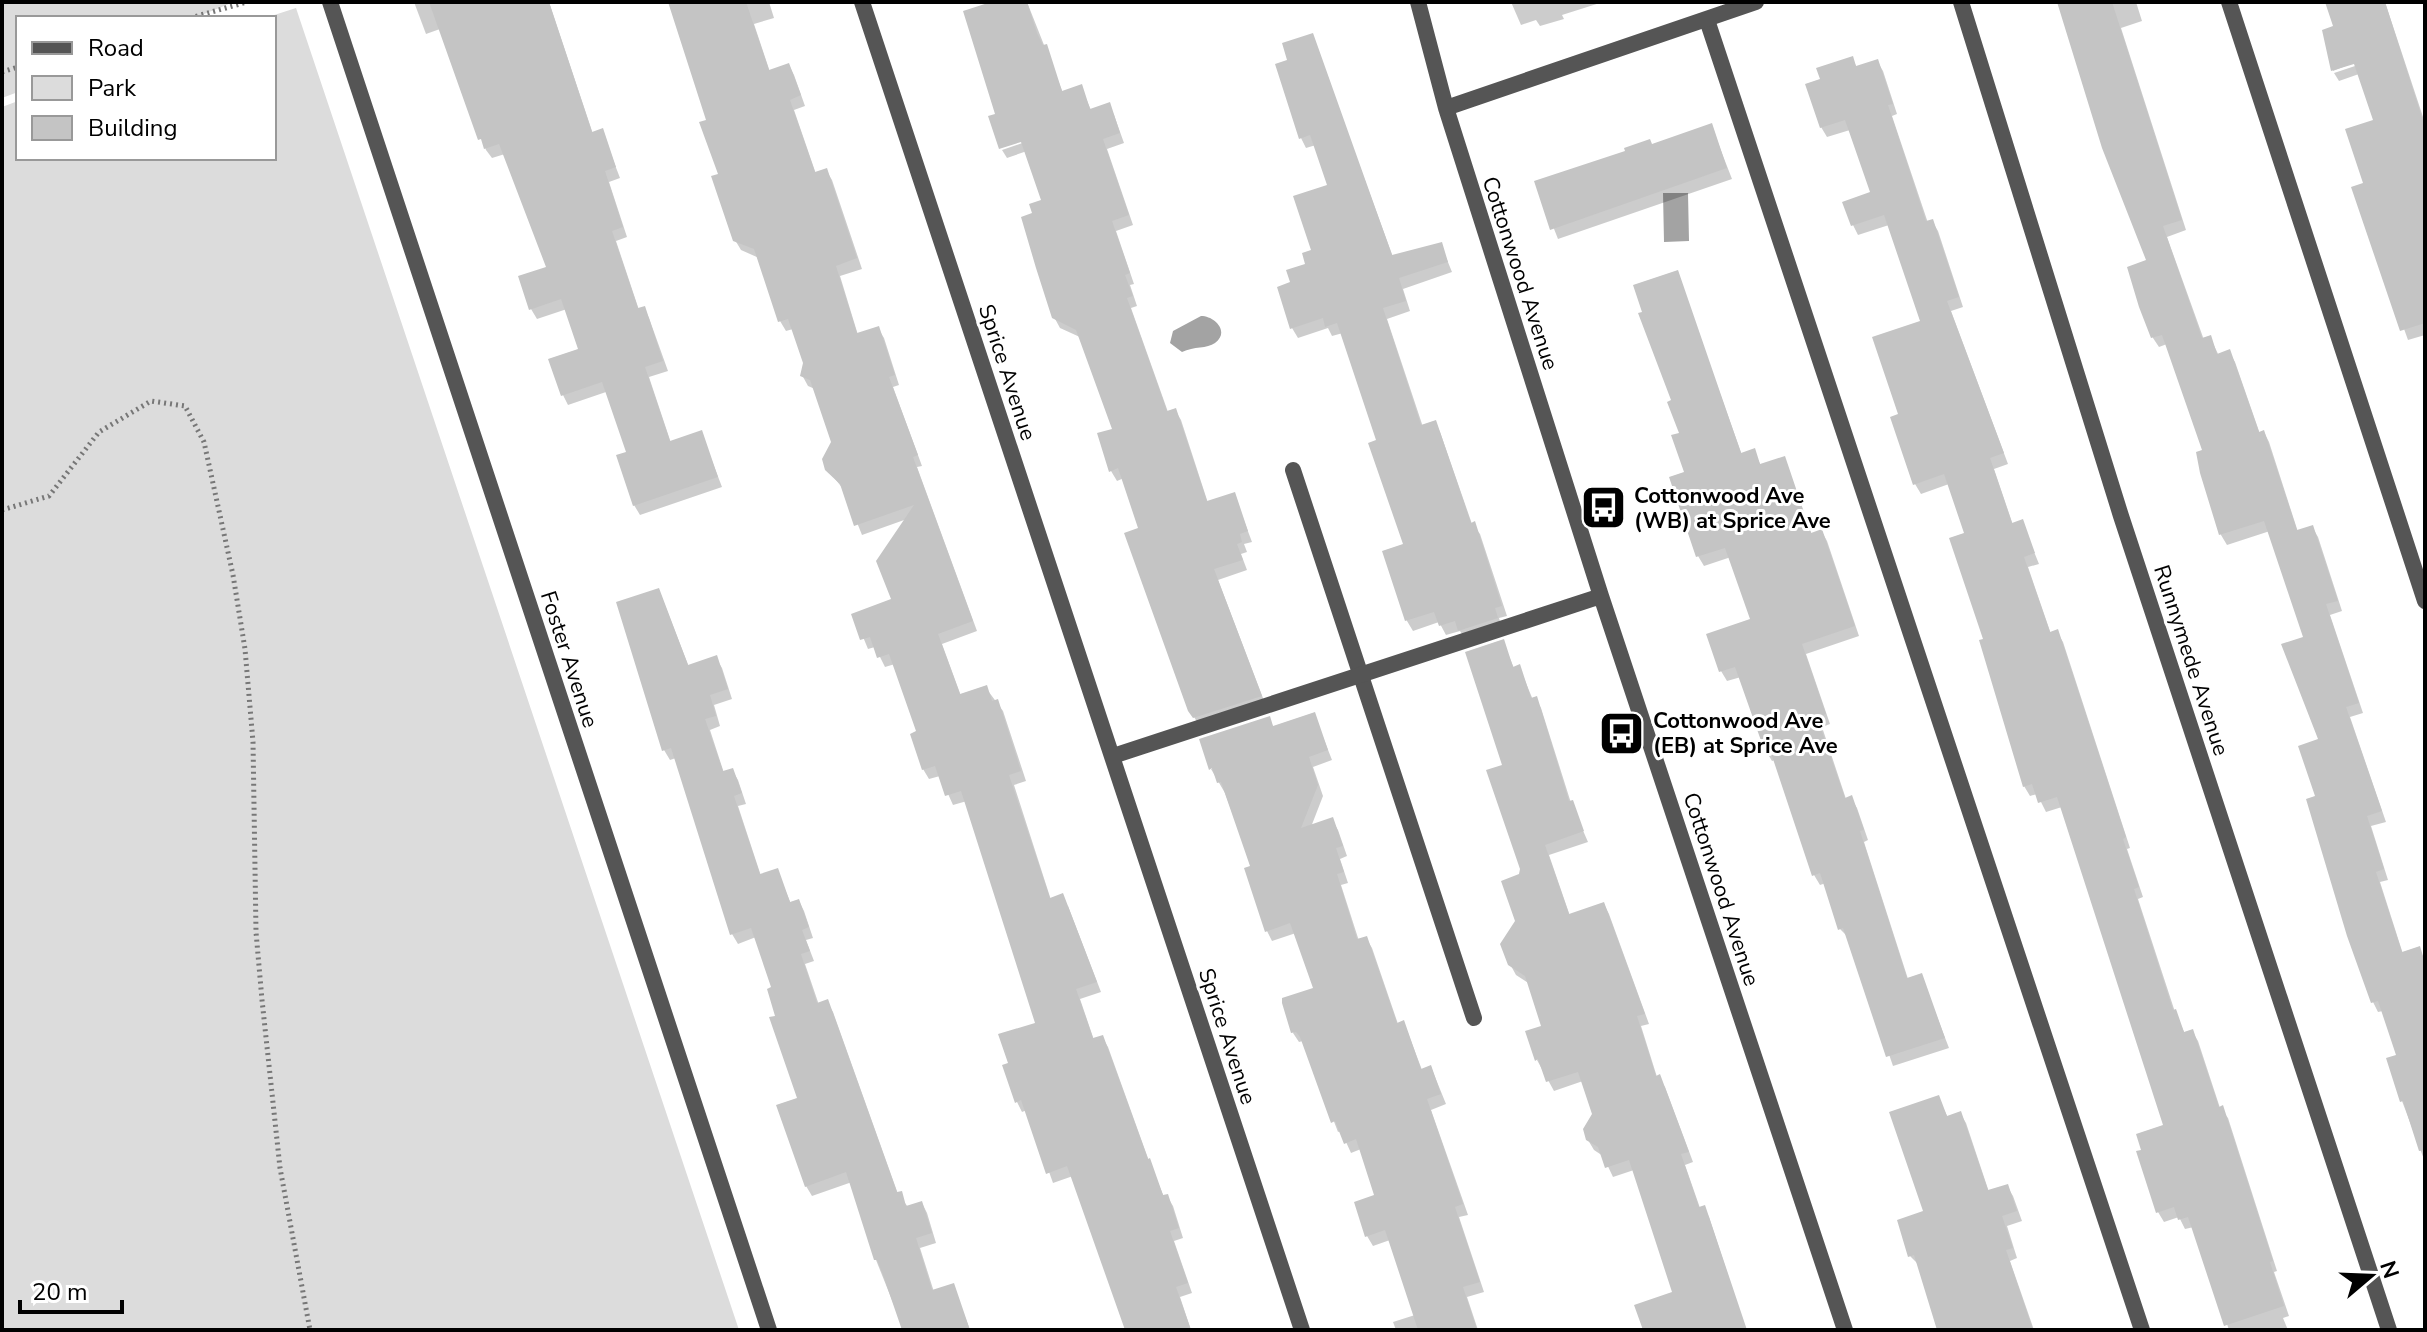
<svg xmlns="http://www.w3.org/2000/svg" width="2427" height="1332" font-family="'Nunito Sans',sans-serif">
  <style>
    .green { fill: #dcdcdc }
    .water { fill: #a3a3a3 }
    .shadow { fill: #0003 }
    .building { fill: #c4c4c4 }
    .lines { fill: none; stroke-linecap: round; stroke-linejoin: round }
    .path { stroke: #777; stroke-width: 5; stroke-dasharray: 2 4; stroke-linecap: butt }
    .service { stroke: #555; stroke-width: 16 }
    .minor { stroke: #555; stroke-width: 16 }
    .tertiary { stroke: #555; stroke-width: 16 }
    .labels { text-anchor: middle; stroke-width: 6; stroke-linejoin: round; paint-order: stroke }
    .street-label { font-size: 22px; fill: #000; stroke: #fff }
    .poi-label { font-size: 22px; font-weight: bold; fill: #000; stroke: #fff; text-anchor: start }
  </style>
  <rect width="100%" height="100%" fill="#fff"/>
  <path class="green" d="M2,2H234L194,18H18V92L2,98Z
    M296,8L739,1330H2V107L18,101V158H274V18H265Z"/>
  <path class="water" d="M1663,193H1688L1689,241L1664,242Z
    M1201,316C1215,316 1230,332 1215,343C1207,349 1194,346 1182,352L1170,343L1173,331Z"/>
  <path class="shadow" d="M414,2H549L593,134L602,131L620,178L609,182L627,237L616,241L639,310L644,308L649,318L668,371L649,377L671,443L701,432L722,487L640,515L634,505L629,453L606,392L568,405L563,395L581,350L567,309L537,319L531,309L549,268L505,154L492,158L486,150L440,29L426,34Z
    M670,2H769L774,18L754,24L770,72L789,65L794,75L805,106L794,110L816,174L826,170L832,180L862,269L840,276L858,335L878,328L884,338L899,385L893,387L922,466L917,467L977,631L942,644L961,696L986,688L1003,711L1026,781L1014,785L1051,900L1068,906L1101,992L1080,999L1094,1040L1102,1037L1108,1047L1149,1161L1164,1197L1167,1196L1173,1206L1183,1238L1174,1241L1192,1293L1180,1297L1191,1330H1127L1073,1176L1053,1183L1027,1110L1022,1112L1017,1102L1010,1064L1037,1024L967,801L953,805L940,776L929,779L923,769L919,733L895,664L885,667L875,647L868,649L854,615L894,600L907,519L862,535L844,490L827,469L833,442L815,389L808,386L802,375L805,363L793,329L786,331L780,321L759,258L741,250L735,240L709,121Z
    M998,2H1027L1063,93L1081,87L1091,110L1109,105L1114,115L1124,143L1107,149L1133,225L1116,231L1134,284L1130,285L1137,306L1131,308L1168,412L1175,410L1181,420L1208,503L1234,494L1252,542L1244,544L1247,552L1241,554L1247,570L1218,580L1266,706L1200,727L1190,710L1141,529L1124,478L1117,481L1111,471L1114,430L1082,338L1060,328L1054,317L1044,201L1027,151L1007,158L1002,150L1031,140L998,115Z
    M1511,2H1603L1562,15L1564,19L1540,26L1536,20L1521,25Z
    M2059,2H2136L2142,21L2121,28L2186,230L2167,237L2204,340L2210,337L2219,356L2229,352L2235,362L2260,434L2264,432L2269,442L2298,532L2312,527L2318,537L2342,611L2330,615L2363,713L2350,717L2386,822L2371,826L2388,880L2380,882L2403,954L2419,949L2425,960V1162L2402,1101L2398,1057L2383,1011L2378,1012L2373,1002L2318,797L2321,740L2305,638L2270,531L2227,545L2221,535L2202,473L2204,451L2167,344L2159,347L2153,338L2129,268L2148,261Z
    M2327,2H2385L2425,123V335L2408,340L2354,189L2366,185L2375,122L2359,74L2339,81L2334,73L2364,63L2363,59L2333,71L2325,31L2336,27Z
    M1312,36L1393,257L1441,245L1452,272L1403,289L1410,311L1387,319L1423,427L1435,422L1440,432L1472,524L1480,534L1507,616L1499,618L1502,628L1466,640L1460,631L1446,635L1439,622L1413,631L1407,621L1385,552L1405,546L1379,442L1343,333L1332,336L1328,328L1298,338L1292,328L1293,284L1314,251L1330,186L1316,145L1306,148L1301,138L1290,61Z
    M1852,58L1857,68L1877,61L1883,71L1897,114L1892,116L1928,223L1932,221L1938,231L1963,307L1951,311L2008,464L1994,469L2013,525L2022,522L2039,564L2028,567L2051,634L2057,632L2063,642L2130,848L2127,849L2143,897L2138,899L2175,1012L2185,1034L2192,1031L2198,1041L2220,1108L2228,1118L2277,1271L2274,1272L2289,1316L2283,1318L2288,1330H2229L2194,1227L2185,1229L2179,1217L2164,1222L2158,1212L2165,1126L2062,807L2046,812L2037,794L2030,796L2024,786L1985,640L1967,534L1949,484L1921,494L1915,484L1922,322L1889,225L1858,235L1853,225L1872,194L1850,130L1827,137L1821,127L1823,80Z
    M1711,125L1732,179L1558,239L1536,183Z
    M1677,273L1742,455L1754,451L1761,466L1784,458L1812,535L1822,532L1827,541L1859,636L1806,654L1830,724L1822,727L1846,799L1851,798L1857,808L1868,840L1864,842L1908,979L1921,975L1949,1048L1893,1066L1849,938L1840,929L1826,883L1820,885L1814,875L1775,760L1772,761L1766,751L1741,677L1727,681L1721,671L1752,620L1731,557L1704,566L1698,556L1672,478L1686,473L1674,402Z
    M659,590L689,667L716,658L722,668L732,699L714,705L720,726L710,730L724,773L732,770L738,780L746,804L738,806L761,876L777,870L791,904L799,901L804,911L813,938L806,940L814,961L805,964L819,1005L827,1002L833,1012L898,1194L908,1207L922,1203L927,1213L936,1243L920,1248L934,1292L953,1285L970,1330H904L876,1260L852,1182L812,1196L806,1186L779,1106L800,1099L774,988L756,937L738,944L732,934L676,758L670,760L664,750Z
    M1503,642L1514,668L1519,666L1533,700L1536,699L1541,708L1571,803L1588,842L1549,855L1570,916L1604,904L1609,914L1649,1024L1641,1026L1657,1077L1665,1087L1693,1162L1685,1165L1700,1208L1704,1207L1709,1217L1746,1330H1644L1675,1294L1634,1170L1613,1177L1603,1156L1594,1150L1588,1140L1594,1115L1583,1081L1554,1091L1537,1060L1544,1027L1530,984L1516,975L1510,964L1521,875L1505,766Z
    M1314,714L1332,760L1313,767L1323,796L1311,827L1332,820L1338,830L1347,856L1340,859L1348,883L1341,885L1359,941L1366,938L1372,948L1398,1024L1403,1023L1408,1033L1422,1070L1431,1067L1446,1104L1431,1110L1468,1215L1459,1217L1484,1292L1467,1297L1478,1330H1396L1393,1322L1415,1315L1390,1240L1373,1246L1367,1236L1377,1196L1361,1149L1351,1153L1341,1131L1338,1132L1303,1041L1299,1042L1293,1033L1315,989L1296,933L1272,941L1267,931L1252,867L1225,793L1211,769L1269,719L1274,728Z
    M1938,1097L1948,1118L1960,1113L1966,1123L1989,1192L2007,1186L2013,1196L2022,1221L2007,1226L2017,1258L2010,1261L2034,1330H1938L1919,1265L1910,1256L1899,1221L1925,1212Z"/>
  <path class="building" d="M429,2H549L592,132L603,128L616,167L605,171L623,227L612,231L638,308L645,306L663,361L645,367L670,441L702,430L718,477L633,506L616,455L626,452L602,382L561,396L548,359L578,349L561,299L529,310L518,276L546,267L499,144L484,149L481,139L478,140Z
    M668,2H746L769,70L789,63L801,95L790,100L815,172L827,168L857,258L836,266L857,333L879,326L895,375L889,377L918,455L913,457L973,621L938,634L960,694L987,685L992,701L998,699L1021,771L1009,775L1050,898L1063,893L1097,982L1076,989L1093,1038L1103,1035L1148,1159L1150,1158L1163,1195L1168,1194L1179,1228L1170,1231L1188,1283L1176,1287L1191,1330H1125L1067,1166L1046,1174L1021,1100L1015,1103L1002,1065L1008,1063L998,1034L1035,1023L961,791L945,796L935,766L922,770L910,734L916,731L889,654L877,658L870,637L860,640L851,614L891,599L876,561L914,505L854,526L840,484L825,470L822,459L831,442L810,380L800,376L803,363L788,319L778,322L754,249L733,241L711,176L718,174L699,122L706,120Z
    M991,2H1027L1037,33L1043,45L1047,44L1062,91L1082,84L1090,109L1110,102L1120,133L1103,139L1129,215L1112,221L1130,273L1125,275L1133,296L1127,298L1167,411L1176,408L1207,501L1235,492L1248,531L1240,534L1242,542L1237,544L1243,560L1214,569L1262,696L1193,718L1188,711L1124,533L1138,528L1118,468L1109,472L1097,433L1112,429L1076,330L1052,318L1036,268L1021,217L1032,213L1029,204L1041,200L1021,142L999,149L988,116L995,114L963,11Z
    M2057,2H2112L2182,220L2163,226L2202,338L2211,335L2217,354L2230,349L2259,432L2264,430L2297,530L2313,525L2338,601L2326,604L2359,703L2346,707L2382,811L2367,816L2384,869L2376,872L2402,952L2420,946L2425,963V1150L2419,1151L2403,1101L2400,1102L2386,1058L2396,1055L2378,1001L2371,1003L2347,936L2306,799L2315,796L2298,746L2318,739L2281,644L2303,637L2264,521L2219,535L2200,473L2196,452L2202,450L2162,335L2151,338L2139,307L2127,267L2146,260L2102,148Z
    M2325,2H2385L2425,127V323L2400,331L2351,187L2363,183L2345,129L2373,120L2354,64L2331,71L2322,30L2333,26Z
    M1313,33L1392,255L1442,242L1448,262L1399,278L1406,301L1383,308L1421,425L1436,420L1471,523L1475,521L1502,606L1495,608L1498,618L1458,631L1455,621L1439,626L1434,612L1405,621L1382,551L1403,544L1368,443L1376,440L1337,323L1325,327L1323,318L1290,329L1277,287L1290,282L1286,270L1305,264L1302,253L1311,250L1293,196L1327,185L1310,135L1299,139L1275,64L1287,60L1282,43Z
    M1853,56L1856,66L1878,59L1893,104L1888,105L1926,221L1933,219L1959,297L1947,301L2004,453L1990,458L2012,523L2023,519L2035,553L2024,557L2050,632L2058,629L2126,837L2123,839L2139,887L2134,889L2173,1010L2176,1009L2184,1032L2193,1029L2219,1107L2223,1105L2273,1261L2270,1262L2284,1306L2224,1326L2188,1217L2178,1220L2174,1207L2156,1213L2136,1151L2141,1150L2136,1134L2163,1125L2057,797L2038,803L2032,784L2023,787L1979,640L1983,639L1949,538L1964,533L1944,474L1913,485L1890,417L1898,414L1872,337L1920,321L1884,215L1851,226L1842,202L1870,192L1845,120L1820,128L1805,84L1820,79L1816,68Z
    M1712,123L1727,168L1550,230L1534,181L1625,151L1624,148L1650,139L1652,144Z
    M1678,270L1741,453L1755,448L1760,464L1785,456L1811,533L1822,529L1855,626L1802,644L1826,714L1817,717L1845,798L1852,795L1864,830L1860,831L1907,978L1922,973L1945,1038L1886,1057L1843,928L1838,930L1820,873L1812,876L1770,750L1765,752L1735,667L1719,672L1706,634L1750,619L1725,548L1696,557L1669,477L1684,472L1671,435L1679,433L1667,402L1671,400L1638,313L1642,312L1633,285Z
    M659,588L688,665L717,655L728,689L710,695L716,716L705,719L723,771L733,768L742,793L734,796L760,874L778,868L790,902L799,899L809,927L802,930L810,951L801,954L817,1003L828,999L897,1192L902,1191L906,1206L922,1201L932,1233L916,1238L932,1290L954,1283L970,1330H902L883,1275L877,1260H874L846,1172L805,1187L776,1105L797,1098L769,1017L775,1016L767,989L771,987L751,928L730,935L671,748L662,751L616,602Z
    M1504,639L1513,667L1520,664L1531,698L1537,696L1569,801L1573,800L1584,831L1545,845L1569,914L1604,902L1645,1014L1637,1016L1656,1076L1660,1074L1689,1152L1681,1154L1699,1207L1705,1205L1747,1330H1643L1634,1305L1672,1292L1629,1160L1605,1168L1598,1147L1586,1140L1583,1129L1592,1114L1578,1072L1546,1082L1538,1059L1535,1061L1525,1031L1541,1026L1525,976L1508,965L1500,944L1515,921L1501,881L1519,874L1520,869L1486,770L1502,765L1465,652Z
    M1315,712L1328,750L1309,757L1318,785L1301,828L1333,817L1343,846L1336,848L1344,872L1337,874L1357,939L1367,936L1397,1023L1404,1020L1421,1069L1431,1065L1441,1094L1427,1099L1463,1204L1455,1207L1480,1282L1463,1287L1477,1330H1418L1385,1230L1365,1237L1354,1202L1374,1195L1356,1139L1344,1144L1335,1121L1331,1123L1300,1037L1296,1032L1291,1033L1282,1003V998L1313,988L1290,923L1265,932L1244,868L1250,866L1221,782L1217,783L1212,768L1209,770L1199,739L1270,716L1273,726Z
    M1939,1095L1947,1116L1961,1111L1988,1190L2008,1184L2017,1211L2002,1216L2013,1248L2006,1250L2033,1330H1937L1914,1255L1908,1257L1897,1220L1923,1211L1889,1112Z"/>
  <g class="lines">
    <path class="path" d="M190,18L247,2
      M2,72L18,67
      M2,510L49,496L99,432L151,401L185,406L204,442L233,575L245,649L253,742L256,932L262,1000L280,1168L310,1330"/>
    <path class="service" d="M2229,2L2425,601
      M1707,20L2142,1330
      M1293,470L1474,1018"/>
    <path class="minor" d="M862,2L1302,1330
      M1418,2L1446,108L1601,596L1845,1330
      M1961,2L2121,516L2389,1330
      M1446,108L1756,2
      M1113,756L1601,596"/>
    <path class="tertiary" d="M330,2L769,1330"/>
  </g>
  <defs>
    <symbol id="bus-square" viewBox="-11 -11 22 22"><rect x="-9" y="-9" width="18" height="18" rx="4" fill="#000" stroke="#fff"/><path d="M-5-6H5V4H4V6H2V4H-2V6H-4V4H-5ZM-3.5-4V0h7V-4ZM-3.5 1.2v1.5H-2V1.2ZM2 1.2v1.5H3.5V1.2Z" fill="#fff"/></symbol>
  </defs>
  <g fill-rule="evenodd">
    <use href="#bus-square" x="1578" y="482" width="51" height="51"/>
    <use href="#bus-square" x="1596" y="708" width="51" height="51"/>
  </g>
  <g class="labels">
    <g class="street-label">
      <text transform="translate(1521 273) rotate(72)" y="8">Cottonwood Avenue</text>
      <text transform="translate(1008 372) rotate(72)" y="8">Sprice Avenue</text>
      <text transform="translate(570 659) rotate(72)" y="8">Foster Avenue</text>
      <text transform="translate(2192 660) rotate(72)" y="8">Runnymede Avenue</text>
      <text transform="translate(1722 889) rotate(72)" y="8">Cottonwood Avenue</text>
      <text transform="translate(1228 1036) rotate(72)" y="8">Sprice Avenue</text>
    </g>
    <g class="poi-label">
      <text x="1634" y="503">Cottonwood Ave<tspan x="1634" dy="25">(WB) at Sprice Ave</tspan></text>
      <text x="1653" y="728">Cottonwood Ave<tspan x="1653" dy="25">(EB) at Sprice Ave</tspan></text>
    </g>
  </g>
  <rect width="2427" height="1332" fill="none" stroke="#000000" stroke-width="8"/>
  <rect x="16" y="16" width="260" height="144" fill="#ffffff" stroke="#999999" stroke-width="2"/>
  <rect x="32" y="42" width="40" height="12" fill="#555555" stroke="#999999" stroke-width="2"/>
  <text x="88" y="56" font-size="24" fill="#000000">Road</text>
  <rect x="32" y="76" width="40" height="24" fill="#dcdcdc" stroke="#999999" stroke-width="2"/>
  <text x="88" y="96" font-size="24" fill="#000000">Park</text>
  <rect x="32" y="116" width="40" height="24" fill="#c4c4c4" stroke="#999999" stroke-width="2"/>
  <text x="88" y="136" font-size="24" fill="#000000">Building</text>
  <g transform="translate(2371 1276) rotate(71)" stroke="#ffffff" stroke-width="6" paint-order="stroke">
  <path d="M0-6L14 30L0 20L-14 30Z" fill="#000000"/>
  <text y="-12" font-size="22" font-weight="bold" text-anchor="middle" fill="#000000">N</text>
  </g>
  <path d="M20 1300v12h102v-12" fill="none" stroke="#000000" stroke-width="4"/>
  <text x="32" y="1300" font-size="24" fill="#000000" stroke="#ffffff" stroke-width="6" paint-order="stroke">20 m</text>
</svg>
